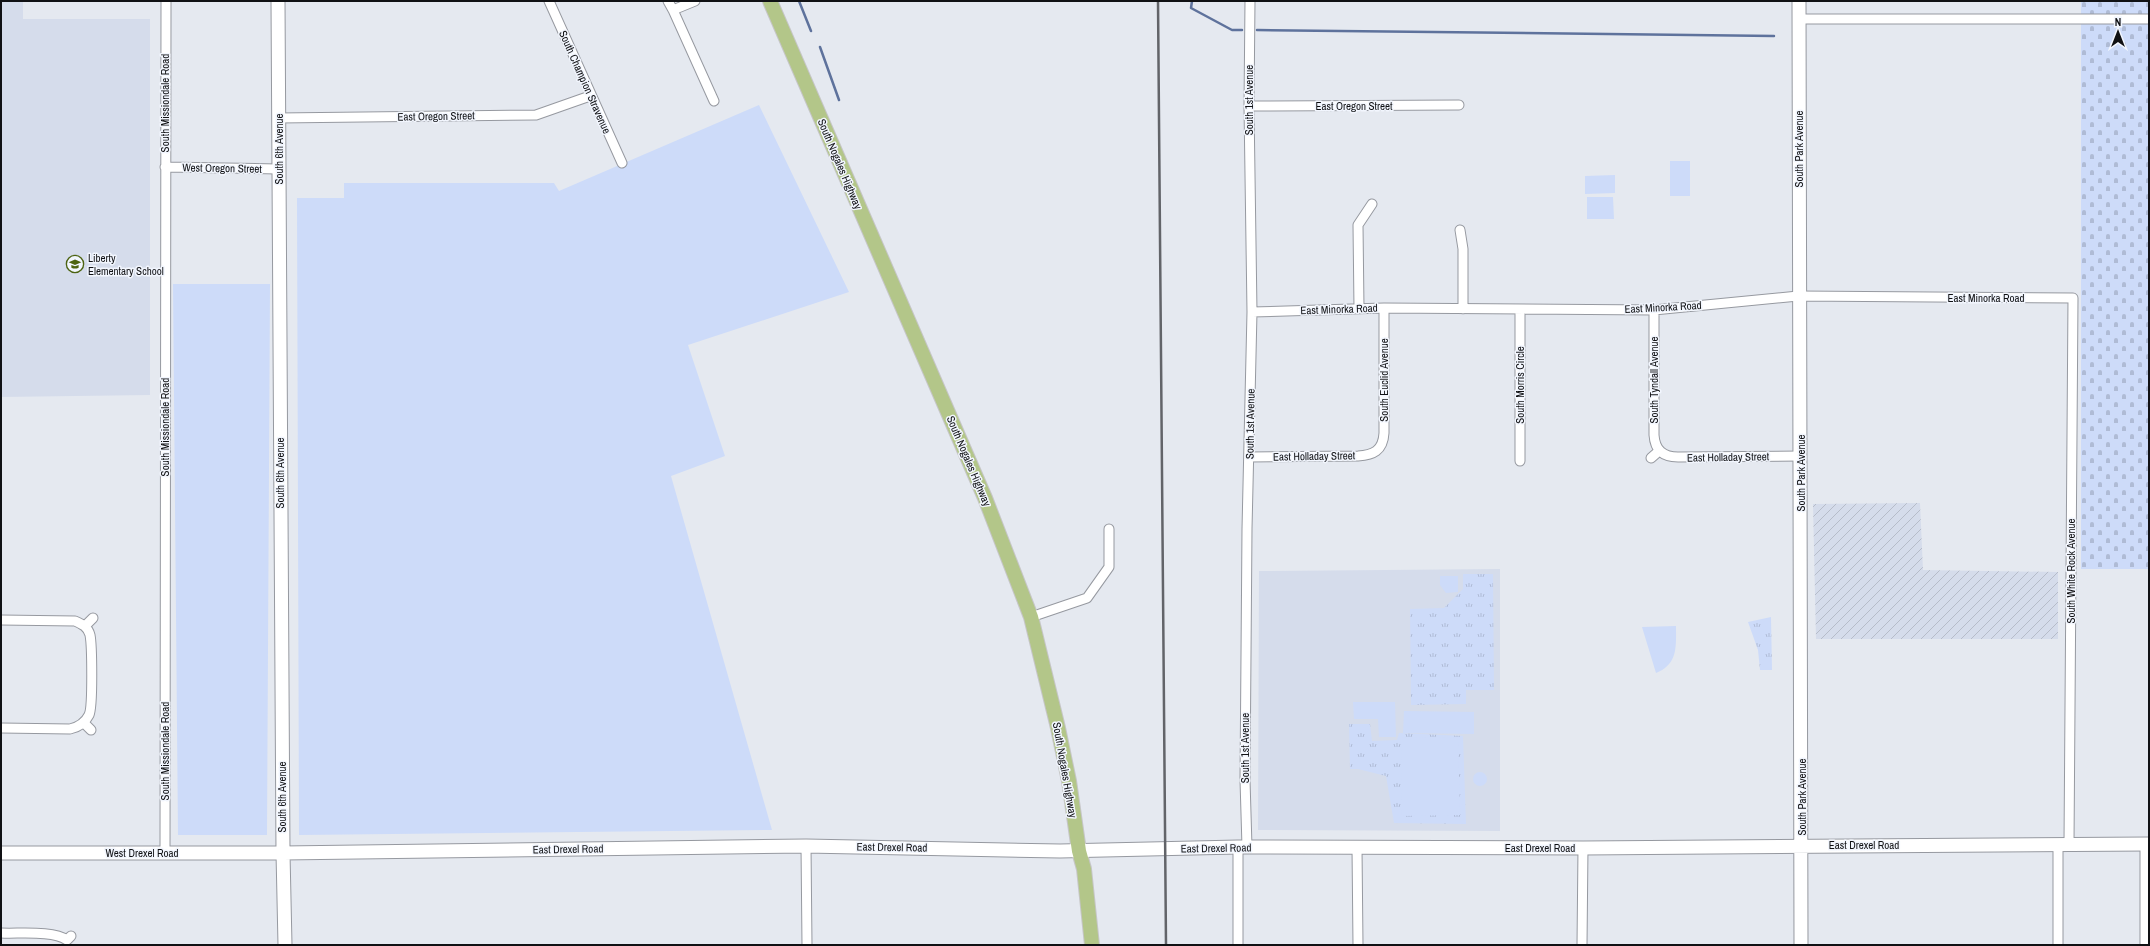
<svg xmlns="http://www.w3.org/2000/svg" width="2150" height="946" font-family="'Archivo Narrow',sans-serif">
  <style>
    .built { fill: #d5dceb }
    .industrial { fill: url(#industrial-furrows) }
    .grass { fill: url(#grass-tufts) }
    .cemetery { fill: url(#cemetery-stones) }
    .park { fill: #cddbf9 }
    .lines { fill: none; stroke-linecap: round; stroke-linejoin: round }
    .stream { stroke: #5e729c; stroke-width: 2.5 }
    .street-casing { stroke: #9699a0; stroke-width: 11 }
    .secondary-casing { stroke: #9699a0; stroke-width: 15 }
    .primary-casing { stroke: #c6c6c7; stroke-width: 16 }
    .street { stroke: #fff; stroke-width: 9 }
    .secondary { stroke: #fff; stroke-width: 13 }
    .primary { stroke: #b3c689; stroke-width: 14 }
    .rail { stroke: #626469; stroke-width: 2.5 }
    .labels { text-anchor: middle; stroke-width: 3; stroke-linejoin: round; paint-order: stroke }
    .street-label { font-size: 11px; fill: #101114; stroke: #f2f6fe }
    .poi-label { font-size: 11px; fill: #101114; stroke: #f2f6fe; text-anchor: start }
  </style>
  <defs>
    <pattern id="industrial-furrows" width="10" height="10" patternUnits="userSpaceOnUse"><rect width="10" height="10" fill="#d5dceb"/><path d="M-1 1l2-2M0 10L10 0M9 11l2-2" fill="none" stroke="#b6bcc9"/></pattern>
    <pattern id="grass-tufts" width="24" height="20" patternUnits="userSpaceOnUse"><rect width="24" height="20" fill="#cddbf9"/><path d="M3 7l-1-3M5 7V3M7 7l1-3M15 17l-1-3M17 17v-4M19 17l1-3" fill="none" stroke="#afbbd5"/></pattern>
    <pattern id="cemetery-stones" width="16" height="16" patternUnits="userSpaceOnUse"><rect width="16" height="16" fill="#cddbf9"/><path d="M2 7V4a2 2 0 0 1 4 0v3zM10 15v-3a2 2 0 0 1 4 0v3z" fill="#afbbd5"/></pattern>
  </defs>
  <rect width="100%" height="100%" fill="#e5e9f0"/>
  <path class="built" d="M1,1H23V19H150V395L1,397Z
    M1500,569V831L1258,830L1259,571Z"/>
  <path class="industrial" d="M1920,503L1923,570L2058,572V639H1816L1813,504Z"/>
  <path class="grass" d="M1463,574H1493L1494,690H1466V704L1411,705L1410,609L1444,608L1463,589Z
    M1771,617L1772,670H1760L1758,650L1748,622Z
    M1349,724H1370L1372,741L1397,740L1399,733L1463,736L1466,824L1394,823L1386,776L1358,769H1350Z"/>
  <path class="cemetery" d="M2081,1H2149V569H2081Z"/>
  <path class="park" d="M759,105L849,292L688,345L725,456L671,476L772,830L299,835L297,198H344V183H554L559,191Z
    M1670,161H1690V196H1670Z
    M1615,175V193L1585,194V176Z
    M1587,197H1613L1614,219H1587Z
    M173,284H270L267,835H178Z
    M1440,576H1458V592L1446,593L1440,585Z
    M1676,626C1676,647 1678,664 1656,673L1642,627Z
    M1353,702H1395L1396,737H1379L1378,719H1354Z
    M1404,711L1474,712V734L1403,733Z
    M1458,737L1460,815L1402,816L1401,738Z
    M1473 779a7 7 0 1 1 14 0a7 7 0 1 1-14 0Z"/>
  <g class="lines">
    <path class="stream" d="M799,1L811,31
      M1192,1L1191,8L1232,30H1242
      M1257,30L1774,36
      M820,47L839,100"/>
    <defs>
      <path id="street" d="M549,1L622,163
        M668,1L673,10
        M695,1L673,10L714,101
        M1799,19H2149
        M1249,106L1459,105
        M279,118L536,115L590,96
        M165,167L278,169
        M1460,230L1463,249V309
        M1359,308L1358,225L1372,204
        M1520,309V461
        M1654,310V435C1655,450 1663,457 1678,457L1801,456
        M1252,312L1384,308L1654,310L1798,296L2073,298L2069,844
        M1249,457L1358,456C1373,455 1383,451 1384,433V308
        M1651,458L1659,451
        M1031,617L1087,598L1109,567V529
        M1,620L75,621C82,624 88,627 90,635C92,645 93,707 89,715C85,723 79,727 70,729L1,728
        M85,626L93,618
        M84,723L91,730
        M2058,844V945
        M2145,844V945
        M806,846L807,945
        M1247,847L1245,780L1247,529L1252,312L1249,106L1250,1
        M1357,848L1358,945
        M165,853L166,1
        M1,933C18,934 53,930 67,940L71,936
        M1238,945V847
        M1582,945L1583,848"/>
      <path id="secondary" d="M278,1L283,853L285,945
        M1799,1C1797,316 1803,630 1801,945
        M1,853H283L806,846L1060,851L1238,847L1583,848L2149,844"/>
      <path id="primary" d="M770,1L985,498L1031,617L1058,728L1069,781L1079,851L1084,869L1092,945"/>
    </defs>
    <use href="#street" class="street-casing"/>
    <use href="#secondary" class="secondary-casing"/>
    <use href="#primary" class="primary-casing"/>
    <use href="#street" class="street"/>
    <use href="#secondary" class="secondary"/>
    <use href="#primary" class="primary"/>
    <path class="rail" d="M1158,1L1166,945"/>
  </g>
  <defs>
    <symbol id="school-ring" viewBox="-11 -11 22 22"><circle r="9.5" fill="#f2f6fe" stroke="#4c6311" stroke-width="1.5"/><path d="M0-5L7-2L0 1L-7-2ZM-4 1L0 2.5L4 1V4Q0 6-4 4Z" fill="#4c6311"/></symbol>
  </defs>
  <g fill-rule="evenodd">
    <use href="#school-ring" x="65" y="254" width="20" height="20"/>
  </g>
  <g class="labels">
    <g class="street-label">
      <text transform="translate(585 82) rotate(66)" y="4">South Champion Stravenue</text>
      <text transform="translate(1249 100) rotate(-90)" y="4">South 1st Avenue</text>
      <text transform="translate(165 103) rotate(-90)" y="4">South Missiondale Road</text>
      <text x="1354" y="110">East Oregon Street</text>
      <text transform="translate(436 116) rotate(-1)" y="4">East Oregon Street</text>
      <text transform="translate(279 149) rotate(-90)" y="4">South 6th Avenue</text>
      <text transform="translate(1799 149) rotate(-90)" y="4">South Park Avenue</text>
      <text transform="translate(840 164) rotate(67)" y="4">South Nogales Highway</text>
      <text transform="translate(222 168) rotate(1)" y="4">West Oregon Street</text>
      <text x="1986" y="302">East Minorka Road</text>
      <text transform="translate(1663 307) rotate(-3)" y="4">East Minorka Road</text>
      <text transform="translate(1339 309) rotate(-2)" y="4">East Minorka Road</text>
      <text transform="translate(1384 380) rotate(-90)" y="4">South Euclid Avenue</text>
      <text transform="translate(1654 380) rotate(-90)" y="4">South Tyndall Avenue</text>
      <text transform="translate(1520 385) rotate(-90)" y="4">South Morris Circle</text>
      <text transform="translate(1250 424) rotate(-89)" y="4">South 1st Avenue</text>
      <text transform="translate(165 427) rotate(-90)" y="4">South Missiondale Road</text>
      <text transform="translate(1314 456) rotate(-1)" y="4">East Holladay Street</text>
      <text transform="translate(1728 457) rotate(-1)" y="4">East Holladay Street</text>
      <text transform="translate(969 461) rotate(67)" y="4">South Nogales Highway</text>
      <text transform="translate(280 473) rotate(-90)" y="4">South 6th Avenue</text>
      <text transform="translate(1801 473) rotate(-90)" y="4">South Park Avenue</text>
      <text transform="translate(2071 571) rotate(-90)" y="4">South White Rock Avenue</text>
      <text transform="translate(1245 748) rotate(-90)" y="4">South 1st Avenue</text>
      <text transform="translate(165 751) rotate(-90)" y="4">South Missiondale Road</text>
      <text transform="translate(1065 770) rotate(80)" y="4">South Nogales Highway</text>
      <text transform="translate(282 797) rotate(-90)" y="4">South 6th Avenue</text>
      <text transform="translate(1802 797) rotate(-90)" y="4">South Park Avenue</text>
      <text x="1864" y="849">East Drexel Road</text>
      <text transform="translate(892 847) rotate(1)" y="4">East Drexel Road</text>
      <text transform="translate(1216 848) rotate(-1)" y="4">East Drexel Road</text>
      <text x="1540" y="852">East Drexel Road</text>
      <text transform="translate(568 849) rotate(-1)" y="4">East Drexel Road</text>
      <text x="142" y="857">West Drexel Road</text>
    </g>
    <g class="poi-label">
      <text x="88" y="262">Liberty<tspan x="88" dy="13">Elementary School</tspan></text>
    </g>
  </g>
  <rect width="2150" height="946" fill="none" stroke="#101114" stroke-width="4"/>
  <g transform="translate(2118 32)" stroke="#f2f6fe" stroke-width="3" paint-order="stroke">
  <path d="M0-3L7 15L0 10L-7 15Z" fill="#101114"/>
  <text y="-6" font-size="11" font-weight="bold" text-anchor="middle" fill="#101114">N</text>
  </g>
</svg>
